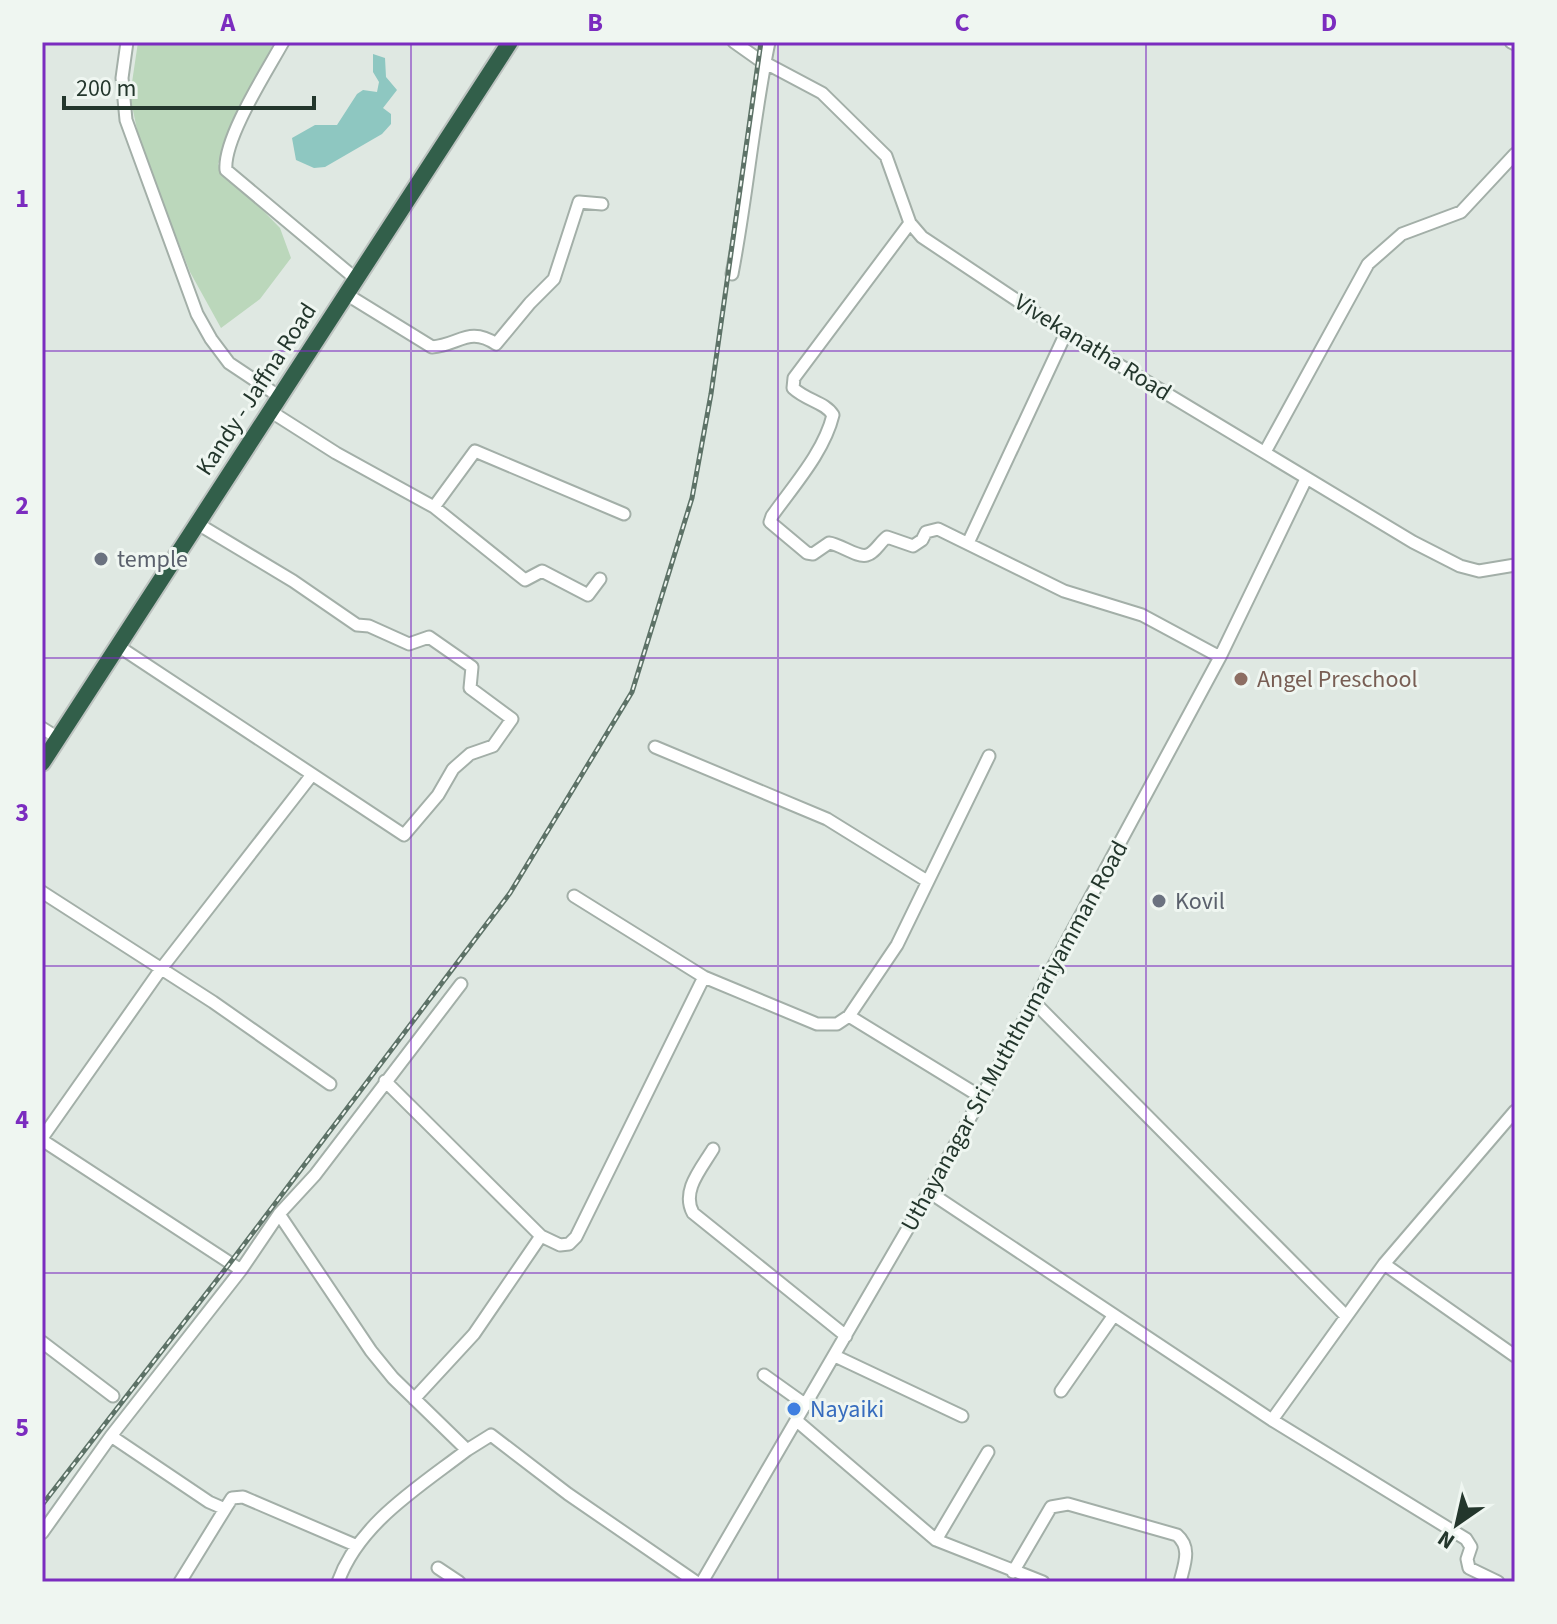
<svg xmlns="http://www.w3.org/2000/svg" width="1557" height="1624" font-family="'Source Sans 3',sans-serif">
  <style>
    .green { fill: #bbd7bb }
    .water { fill: #8ec7c1 }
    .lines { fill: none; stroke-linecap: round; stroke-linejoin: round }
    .minor-casing { stroke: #a3afa8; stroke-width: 15 }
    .highway-casing { stroke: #bdc3c0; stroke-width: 20 }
    .minor { stroke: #fff; stroke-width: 11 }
    .highway { stroke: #325f4a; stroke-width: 16 }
    .rail-casing { stroke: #5d7267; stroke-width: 5 }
    .rail { stroke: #eff6f1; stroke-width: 2; stroke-dasharray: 6; stroke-linecap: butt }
    .grid { fill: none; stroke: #7b2cbf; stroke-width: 2; stroke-opacity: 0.55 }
    .worship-dot { fill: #6b7280; stroke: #eff6f1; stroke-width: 3 }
    .education-dot { fill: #8d6e63; stroke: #eff6f1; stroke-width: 3 }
    .shop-dot { fill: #3f7fe0; stroke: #eff6f1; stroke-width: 3 }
    .labels { text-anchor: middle; stroke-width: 6; stroke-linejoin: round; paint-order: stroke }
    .street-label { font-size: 24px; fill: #23362c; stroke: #eff6f1 }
    .worship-label { font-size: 24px; fill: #5b616d; stroke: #eff6f1; text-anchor: start }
    .education-label { font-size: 24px; fill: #785e54; stroke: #eff6f1; text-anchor: start }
    .shop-label { font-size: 24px; fill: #366cbe; stroke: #eff6f1; text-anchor: start }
    .neatline { fill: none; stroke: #7b2cbf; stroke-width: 3 }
    .grid-label { font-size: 26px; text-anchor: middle; font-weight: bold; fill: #7b2cbf }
  </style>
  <rect width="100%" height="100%" fill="#dfe8e2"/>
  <path class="green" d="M138,42H279L218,164L280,228L291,258L260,299L221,328L190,272L140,144L130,96Z"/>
  <path class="water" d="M373,54L385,58L386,77L397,90L383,108L391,114V124L382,134L325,167L314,168L296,160L292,138L315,125H337L357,94L363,90L377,92L379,82L373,72Z"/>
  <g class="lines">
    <defs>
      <path id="minor" d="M127,42L122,78L126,120L197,314L211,339L229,363L280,397
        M283,42C267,71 223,139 226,170L356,279
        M734,42L758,59L822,93L886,156L910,223L922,237L1066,333L1413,542L1460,566L1479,571L1515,565
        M1511,42L1515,44
        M910,223L794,378L793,388C807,401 825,402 833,415C824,452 794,485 772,516L770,522L807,553L813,554L829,543C840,544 857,558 867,555C875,553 880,542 887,537L913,546L922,540L926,532L938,529L1064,591L1142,615L1220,657
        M732,274C747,197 753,119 769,42
        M346,294L432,347C459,345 469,326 496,344L530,303L554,279L579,202L602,204
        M270,411L336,453L434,507L525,580L542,571L588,595L600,579
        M1265,452L1368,264L1402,234L1461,212L1515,154
        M434,507L475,451L624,514
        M968,543L1066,333
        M118,646L404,835L438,795L453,769L470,754L493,746L512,719L470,688L472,667L429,637L409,644L369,626L357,625L293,581L198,524
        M42,728L58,738
        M655,747L827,819L927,881
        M42,892L213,1002L330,1084
        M574,896L704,977L817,1024H837L849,1016L897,945L989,756
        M1034,1002L1346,1316
        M849,1016L981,1097
        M385,1081L541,1236L560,1245L569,1244L576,1237L704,977
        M42,1138L161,969L311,776
        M42,1140L241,1270
        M713,1149C701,1169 681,1191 693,1213L846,1336
        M929,1192L1272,1420L1466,1539L1471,1547L1467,1559L1469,1568L1498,1582
        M279,1214L371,1351L393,1378L467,1450L491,1435L568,1494L696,1582
        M1384,1264L1515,1356
        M42,1342L113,1396
        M835,1356L962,1416
        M764,1375L806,1405
        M1061,1391L1114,1315
        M414,1399L474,1334L541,1236
        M1272,1420L1384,1264L1515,1111
        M797,1421L936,1540L1043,1582
        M111,1436L209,1502L225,1509L232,1498L243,1497L355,1545
        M42,1533L111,1436L241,1270L279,1214L315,1175L461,984
        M936,1540L988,1452
        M438,1568L459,1582
        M1013,1572L1051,1507L1068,1504L1177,1535C1192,1548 1184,1565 1180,1582
        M180,1582L225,1509
        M338,1582C359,1523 419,1487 467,1450
        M702,1582L929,1192L1034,1002L1220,657L1306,479"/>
      <path id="highway" d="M42,763L510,42"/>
    </defs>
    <use href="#minor" class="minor-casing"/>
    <use href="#highway" class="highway-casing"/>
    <use href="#minor" class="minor"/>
    <use href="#highway" class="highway"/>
    <defs>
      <path id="rail" d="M42,1505L230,1263L510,893L632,692L692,498L711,394L761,42"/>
    </defs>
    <use href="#rail" class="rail-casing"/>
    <use href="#rail" class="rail"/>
  </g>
  <path class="grid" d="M411,42V1582M778,42V1582M1146,42V1582M42,351H1515M42,658H1515M42,966H1515M42,1273H1515"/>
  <g class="worship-dot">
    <circle cx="101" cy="559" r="8"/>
    <circle cx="1159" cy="901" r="8"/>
  </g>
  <circle class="education-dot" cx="1241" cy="679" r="8"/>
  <circle class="shop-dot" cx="794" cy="1409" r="8"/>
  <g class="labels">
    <g class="street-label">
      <text transform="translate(1093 347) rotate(32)" y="8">Vivekanatha Road</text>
      <text transform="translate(256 389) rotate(-57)" y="8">Kandy - Jaffna Road</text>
      <text transform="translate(1014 1036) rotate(-61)" y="8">Uthayanagar Sri Muththumariyamman Road</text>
    </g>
    <g class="worship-label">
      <text x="117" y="567">temple</text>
      <text x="1175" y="909">Kovil</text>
    </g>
    <g class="education-label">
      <text x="1257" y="687">Angel Preschool</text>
    </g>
    <g class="shop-label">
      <text x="810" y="1417">Nayaiki</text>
    </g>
  </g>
  <rect width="1557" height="1624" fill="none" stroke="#eff6f1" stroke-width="88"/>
  <g transform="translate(1457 1524) rotate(214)" stroke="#eff6f1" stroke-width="6" paint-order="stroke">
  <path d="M0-6L14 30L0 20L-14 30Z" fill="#23362c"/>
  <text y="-12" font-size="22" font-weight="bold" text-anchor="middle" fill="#23362c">N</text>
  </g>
  <path d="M64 96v12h250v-12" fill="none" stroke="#23362c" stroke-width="4"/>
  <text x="76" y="96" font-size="24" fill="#23362c" stroke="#eff6f1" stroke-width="6" paint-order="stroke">200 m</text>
  <rect x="44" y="44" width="1469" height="1536" class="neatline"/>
  <g class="grid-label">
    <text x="228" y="31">A</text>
    <text x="595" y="31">B</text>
    <text x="962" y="31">C</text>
    <text x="1329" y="31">D</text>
    <text x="22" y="207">1</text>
    <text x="22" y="514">2</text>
    <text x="22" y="821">3</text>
    <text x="22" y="1128">4</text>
    <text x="22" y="1436">5</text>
  </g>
</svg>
